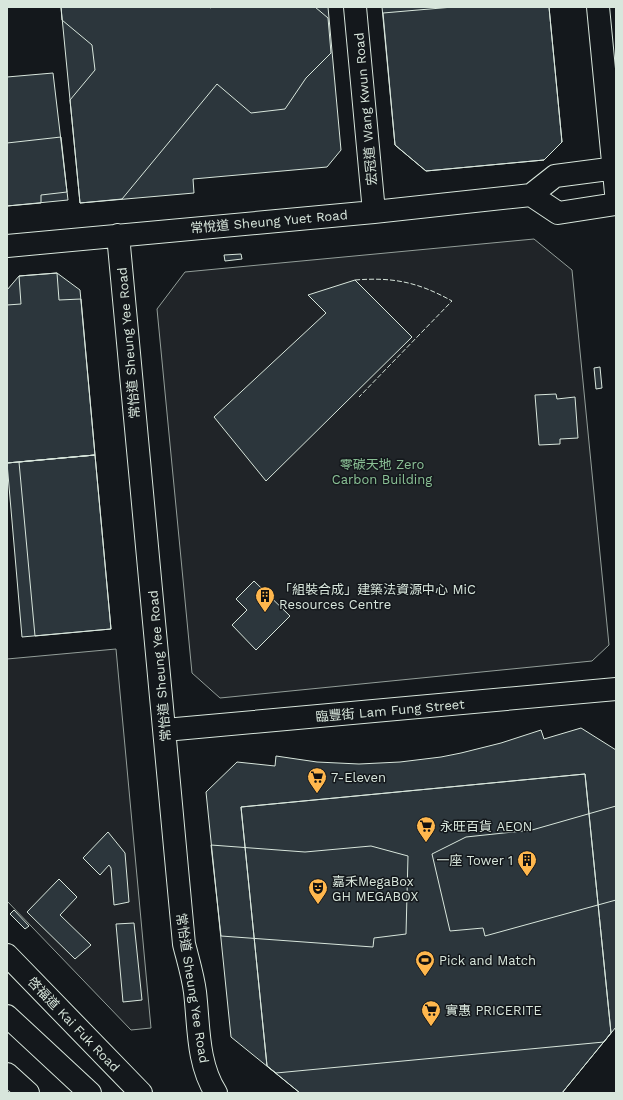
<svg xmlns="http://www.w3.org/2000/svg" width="623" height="1100" font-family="'Work Sans','Noto Sans TC',sans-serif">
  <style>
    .green { fill: #202428; stroke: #939e99 }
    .building { fill: #2c363c; stroke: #d8e6dc }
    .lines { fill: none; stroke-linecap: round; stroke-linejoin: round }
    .secondary-casing { stroke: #d8e6dc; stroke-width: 24 }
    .highway-casing { stroke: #d8e6dc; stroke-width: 24 }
    .secondary { stroke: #14181c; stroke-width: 22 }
    .highway { stroke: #14181c; stroke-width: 22 }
    .fence { stroke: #d8e6dc; stroke-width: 1; stroke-dasharray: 5 2; stroke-linecap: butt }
    .labels { text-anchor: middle; stroke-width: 3; stroke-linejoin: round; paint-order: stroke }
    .street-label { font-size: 13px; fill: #d8e6dc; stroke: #14181c }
    .park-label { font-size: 13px; fill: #8ac095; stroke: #14181c }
    .poi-label { font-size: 13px; fill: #d8e6dc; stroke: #14181c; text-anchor: start }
  </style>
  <rect width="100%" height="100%" fill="#14181c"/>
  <path class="green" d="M534,239L572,270L609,645L592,661L220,698L192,673L157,309L185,272Z
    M116,649L151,1028L131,1030L7,901V659Z"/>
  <path class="building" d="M61,7H328L341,150L327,167L193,179L194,193L80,203Z
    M61,7H209L210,8L212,7H315L328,18L331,53L306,78L285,109L251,113L217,84L122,199L80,203L70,100L95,70L92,45L62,20Z
    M382,7H549L562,142L544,160L426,171L395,145Z
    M453,7H549L562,142L544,160L426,171L395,145L383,13Z
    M53,73L68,200L7,206V77Z
    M61,137L67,192L41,195V203L7,206V143Z
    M241,254L242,259L225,261L224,255Z
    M57,273L80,290L95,455L7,463V290L19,276Z
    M57,273L59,300L81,299L95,455L7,463V305L21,304L19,276Z
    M355,280L412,337L266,481L214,417L326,313L308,295Z
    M600,367L602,388L596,389L594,368Z
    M556,394L557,399L575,397L578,438L560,439V444L539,445L535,395Z
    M95,455L111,629L35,636L19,462Z
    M95,455L111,629L22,637L7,463Z
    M254,581L290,616L256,650L232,625L247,610L236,599Z
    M581,728L616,750V1027L562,1093H300L231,1037L206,792L237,762L275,766L276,756L317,762L359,764L400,762L441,757L461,753L501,743L541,730L544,739Z
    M585,774L611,1033L604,1042L276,1073L267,1066L241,807Z
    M585,774L611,1033L562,1093H300L267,1066L241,807Z
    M616,806V900L485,936L483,928L450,931L432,854L466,837L532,830Z
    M108,832L125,853L129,902L114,905L111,868L109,865L100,875L83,858Z
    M211,845L305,852L371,846L408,856L406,934L374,938L373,947L221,936Z
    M59,879L77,897L60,915L91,945L75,959L27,912Z
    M14,910L29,926L25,929L10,914Z
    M134,923L142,1000L123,1002L116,924Z"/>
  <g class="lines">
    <defs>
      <path id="secondary" d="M355,7L374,212
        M598,7L616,193
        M531,195L558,213L616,204
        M118,235L184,944C188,960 193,976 195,992C199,1026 197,1063 216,1093
        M7,246L374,212L531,195L555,176L616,168
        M165,730L616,689"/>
      <path id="highway" d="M7,955L141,1093
        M7,1016L90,1093
        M7,1074L28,1093"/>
    </defs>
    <use href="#secondary" class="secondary-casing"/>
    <use href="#highway" class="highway-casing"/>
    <use href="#secondary" class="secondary"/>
    <use href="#highway" class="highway"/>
    <path class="fence" d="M355,280C393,277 418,282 452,301L359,397"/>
  </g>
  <defs>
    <symbol id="building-pin" viewBox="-11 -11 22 30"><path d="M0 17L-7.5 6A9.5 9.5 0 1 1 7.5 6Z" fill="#ffb74d" stroke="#14181c"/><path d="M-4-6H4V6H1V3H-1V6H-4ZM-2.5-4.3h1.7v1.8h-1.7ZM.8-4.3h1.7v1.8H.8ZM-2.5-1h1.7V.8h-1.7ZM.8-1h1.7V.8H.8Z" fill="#111"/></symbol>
    <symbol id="supermarket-pin" viewBox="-11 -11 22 30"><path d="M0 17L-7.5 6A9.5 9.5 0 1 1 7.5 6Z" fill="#ffb74d" stroke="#14181c"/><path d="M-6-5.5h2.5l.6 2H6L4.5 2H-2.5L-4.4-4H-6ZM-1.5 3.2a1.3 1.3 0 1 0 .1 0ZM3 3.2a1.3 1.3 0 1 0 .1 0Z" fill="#111"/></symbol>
    <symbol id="theatre-pin" viewBox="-11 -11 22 30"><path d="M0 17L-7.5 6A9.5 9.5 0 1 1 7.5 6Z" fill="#ffb74d" stroke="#14181c"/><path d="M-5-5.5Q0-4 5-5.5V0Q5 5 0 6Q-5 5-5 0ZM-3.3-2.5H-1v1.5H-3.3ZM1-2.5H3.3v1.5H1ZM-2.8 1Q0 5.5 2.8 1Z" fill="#111"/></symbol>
    <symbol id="stadium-pin" viewBox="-11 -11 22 30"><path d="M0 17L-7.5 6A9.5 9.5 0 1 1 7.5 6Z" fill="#ffb74d" stroke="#14181c"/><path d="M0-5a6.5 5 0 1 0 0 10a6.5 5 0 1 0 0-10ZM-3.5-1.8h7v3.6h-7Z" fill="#111"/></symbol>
  </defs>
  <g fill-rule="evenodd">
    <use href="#building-pin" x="254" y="585" width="22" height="30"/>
    <use href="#supermarket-pin" x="306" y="766" width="22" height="30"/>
    <use href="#supermarket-pin" x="415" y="815" width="22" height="30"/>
    <use href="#building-pin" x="516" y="849" width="22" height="30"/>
    <use href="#theatre-pin" x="307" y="877" width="22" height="30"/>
    <use href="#stadium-pin" x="414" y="949" width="22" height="30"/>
    <use href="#supermarket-pin" x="420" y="999" width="22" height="30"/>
  </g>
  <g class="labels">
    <g class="street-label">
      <text transform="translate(365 109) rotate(-95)" y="5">宏冠道 Wang Kwun Road</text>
      <text transform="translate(269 221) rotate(-5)" y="5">常悅道 Sheung Yuet Road</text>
      <text transform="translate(128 343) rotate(-95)" y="5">常怡道 Sheung Yee Road</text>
      <text transform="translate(159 666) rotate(-95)" y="5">常怡道 Sheung Yee Road</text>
      <text transform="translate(390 710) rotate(-5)" y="5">臨豐街 Lam Fung Street</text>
      <text transform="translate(193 988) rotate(81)" y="5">常怡道 Sheung Yee Road</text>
      <text transform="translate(74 1024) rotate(46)" y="5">啓福道 Kai Fuk Road</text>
    </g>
    <g class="park-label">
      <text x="382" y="469">零碳天地 Zero<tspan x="382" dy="15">Carbon Building</tspan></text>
    </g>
    <g class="poi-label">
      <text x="279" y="594">「組裝合成」建築法資源中心 MiC<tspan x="279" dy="15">Resources Centre</tspan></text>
      <text x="331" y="782">7-Eleven</text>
      <text x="440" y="831">永旺百貨 AEON</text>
      <text x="513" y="865" text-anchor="end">一座 Tower 1</text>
      <text x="332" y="886">嘉禾MegaBox<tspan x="332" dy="15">GH MEGABOX</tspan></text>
      <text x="439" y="965">Pick and Match</text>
      <text x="445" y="1015">實惠 PRICERITE</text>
    </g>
  </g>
  <rect width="623" height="1100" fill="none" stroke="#d8e6dc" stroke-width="16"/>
</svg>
